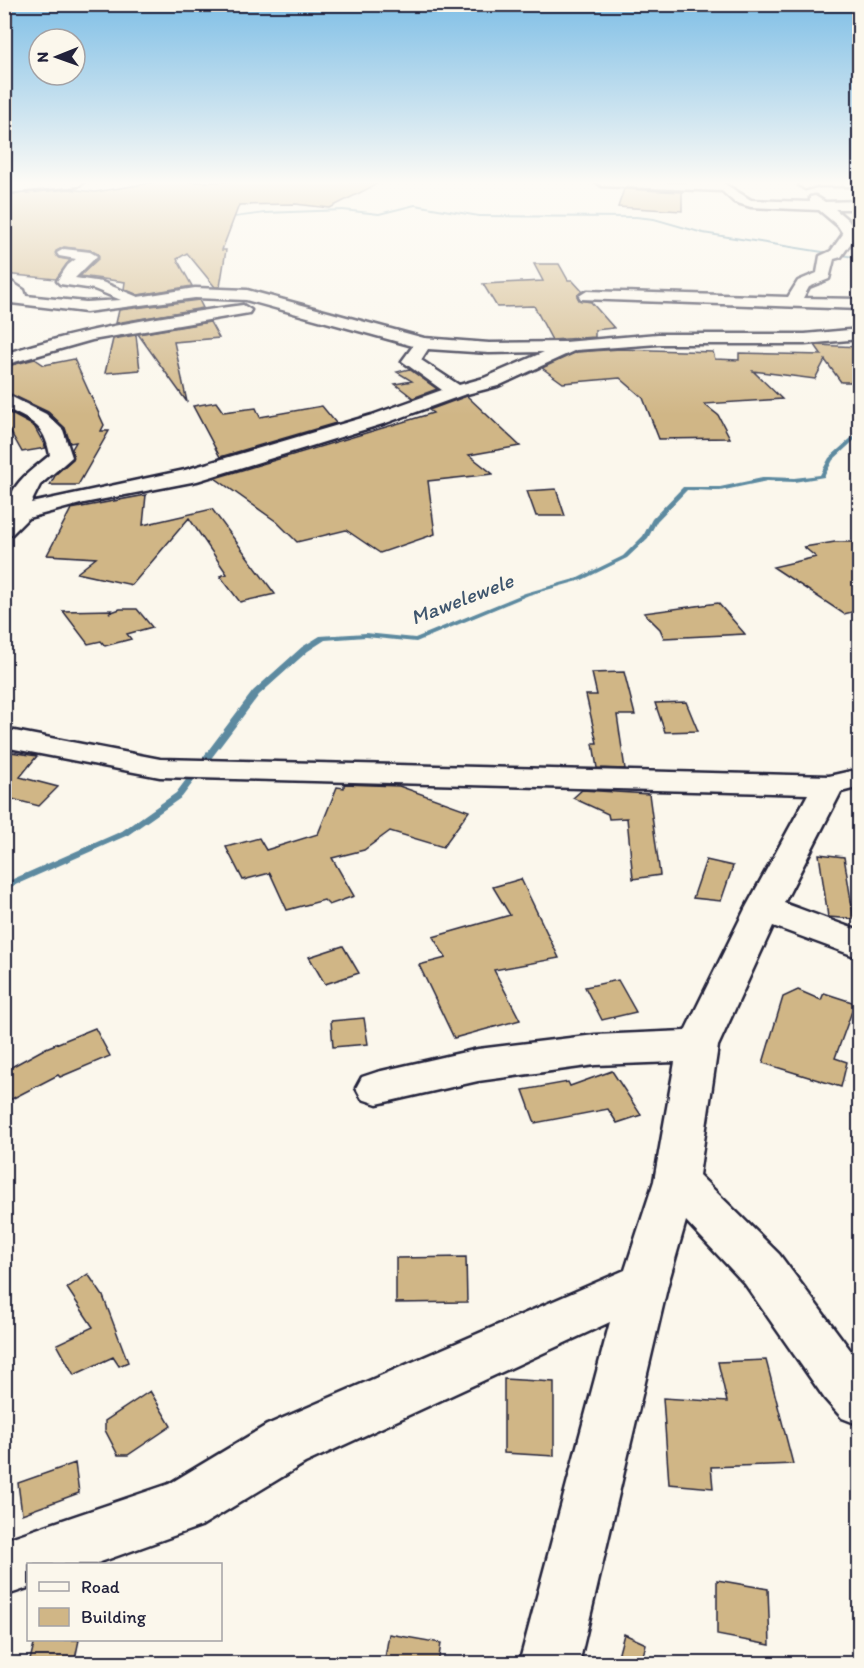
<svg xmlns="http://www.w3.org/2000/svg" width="864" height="1668" font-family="Itim,sans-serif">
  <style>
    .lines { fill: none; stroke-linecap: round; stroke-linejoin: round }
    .stream { fill: #5d8aa0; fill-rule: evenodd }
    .building { fill: #d0b686; stroke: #22223b; stroke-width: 1.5 }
    .minor-casing { stroke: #22223b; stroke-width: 5 }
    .minor { fill: #fbf7ec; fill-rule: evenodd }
    .labels { text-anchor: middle; stroke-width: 4.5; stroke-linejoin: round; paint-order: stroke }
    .water-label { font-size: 21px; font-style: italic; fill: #3f566e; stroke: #fbf7ec }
  </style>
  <rect width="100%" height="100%" fill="#fbf7ec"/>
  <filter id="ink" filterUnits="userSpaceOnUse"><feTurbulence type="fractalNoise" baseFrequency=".0167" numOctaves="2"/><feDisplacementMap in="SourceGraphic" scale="12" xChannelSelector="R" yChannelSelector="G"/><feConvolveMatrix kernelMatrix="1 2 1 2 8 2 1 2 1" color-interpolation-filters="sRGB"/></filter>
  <g filter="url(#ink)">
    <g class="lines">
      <path class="stream" d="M415,204L479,215L636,216L654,218L703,232L860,257V259L703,234L654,220L636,218L479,217L415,206L379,215L343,211L265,214L224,219L222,218L265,212L343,209L379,213Z
        M860,430V435L833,460L824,477L794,482L767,481L720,491L687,490L657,521L648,538L627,558L582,580L529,595L416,642L366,637L325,640L308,651L259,695L182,797L128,835L4,890V883L122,831L176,793L253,691L302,647L320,636L366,633L415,638L525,593L578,578L623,556L643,536L652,519L683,487H720L767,477L794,478L820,475L829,458Z"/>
    </g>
    <path class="building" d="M157,182H323L379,183L330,208L295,204L239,205L222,250H226L220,287H215L187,253L177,259L192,286L138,295L124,289L125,282L80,276L99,258L98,254L90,250L64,247L56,251L59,258L70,260L56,279L4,274V195L69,189L95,192Z
      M624,189L682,192V211L618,207Z
      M534,264H559L568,280H572L582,291L577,296L579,300L591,302L614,328L595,330V337L552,340L534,306L497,307L483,284L543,281Z
      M199,300L203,308L116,323L119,310Z
      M210,322L219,338L174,342L187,402L138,334Z
      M136,335L140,370L105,373L113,339Z
      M815,345L860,347V382H841L825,360L815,379L753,371L782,399L704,404L718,415L730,438L659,439L643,398L620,378L563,383L542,368L577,352L620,349L713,352L715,359L739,360V353L822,355Z
      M35,359L44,365L74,359L104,425L101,431H109L78,485H50L56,474L73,459L72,449L76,442L70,443L65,428L48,412L4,391V367Z
      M409,369L437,389L413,398L395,384L412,381L397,372Z
      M467,396L520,446L469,455L493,474L428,481L435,534L380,553L346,530L297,542L277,522L215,478L433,413L429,410Z
      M216,402L223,412L256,408L260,417L322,406L336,423L220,457L193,406Z
      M4,410L34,426L46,448L22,452L4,420Z
      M556,489L565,516H536L527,491Z
      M146,495L143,525L212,509L275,594L240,602L220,576L227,574L189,518L132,585L77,573L96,558L47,555L71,509Z
      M835,542H860V610L844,614L773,567L816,557L804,547Z
      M718,603L745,634L664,638L660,629L644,613Z
      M120,609H137L152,627L127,634L131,639L105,646L101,641L88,644L63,611L112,610L109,613Z
      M624,672L635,715H617L625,769L597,768L593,743H597L586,695H597L592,673Z
      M686,702L698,731L665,732L655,703Z
      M4,751L37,756L20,777L58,787L39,806L4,797Z
      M344,784L399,786L469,811L443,847L390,831L364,850L332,858L354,896L329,905L324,900L287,910L270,873L243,880L226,847L259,838L266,850L318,834L337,787L344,788Z
      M582,790L649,794L660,875L633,879L627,818L609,819L608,814L573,798Z
      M819,854L844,857L854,919L828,917Z
      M706,860L733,866L721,901L693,898Z
      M521,879L559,958L494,970L520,1020L454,1038L419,965L446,958L433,937L510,915L493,887Z
      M343,946L359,973L325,984L309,957Z
      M618,980L636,1012L602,1020L585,987Z
      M798,990L821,1000L824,993L855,1003L835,1058L847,1062L841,1087L763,1063L783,997Z
      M364,1018L368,1044L333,1047L331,1021Z
      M95,1028L110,1056L60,1077L58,1075L4,1103V1071L46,1048Z
      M612,1071L641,1115L617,1123L608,1109L535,1123L523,1090L568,1082L570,1086Z
      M466,1257L467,1302L396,1303V1258Z
      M88,1274L103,1296L128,1362L119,1366L113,1357L74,1375L57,1344L93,1327L67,1288Z
      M766,1360L793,1464L711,1467L713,1488L669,1484L663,1398L727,1402L718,1362Z
      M504,1379L554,1382V1456L504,1453Z
      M150,1391L171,1426L128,1455H118L105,1430V1421Z
      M75,1463L79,1493L22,1514L18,1483Z
      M717,1580L768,1589L770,1645L717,1635Z
      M389,1634L441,1643L438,1664H384Z
      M624,1634L646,1644L641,1664H616Z
      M35,1640H79L74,1664H29Z"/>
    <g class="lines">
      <defs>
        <path id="minor" d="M41,182H84L78,186L4,193V185Z
          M596,182L723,183L751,200L810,202V197L815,196L825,202L860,201V209H835L848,220L857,234L841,257L834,259L829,279L809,287L803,298L860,299V309L581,299L579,296L587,291L788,297L798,281L817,273L820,256L831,251L843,234L838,226L819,210L751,207L734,202L722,191L602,186Z
          M802,182H860V186H815L805,189L799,185Z
          M64,249L90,252L97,256L75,278L102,282L138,297L195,288L247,290L424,338L489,343L565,342L658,334H805L860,329V339L805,344H658L576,350L498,386L463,395L386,423L197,481L84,503L28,518L12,534L4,536V515C11,510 8,501 12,493C20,477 36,467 50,455C44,423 32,422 4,407V393L46,414L63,430L72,457L40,485L31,503L185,470L372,415L442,390L402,361L413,346L246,300L195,298L86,312L11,303L10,294L4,290V277L24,290L26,296L86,302L121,300L94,289L60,284L57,281L68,265L76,259L59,256L57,253ZM428,349L489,353L544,352L484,378L459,385L421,360Z
          M243,305L251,310L249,313L92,340L4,365V354C82,329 162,316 243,305Z
          M4,729L160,759L829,776L860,769V787L841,792L784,903L860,931V958L773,926L718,1046L699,1175L779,1254L860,1363V1425L842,1418L825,1399L745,1284L686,1221L668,1284L579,1664H519L610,1322L305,1463L201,1526L95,1564H28V1588L4,1596V1540L169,1484L267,1425L625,1270L654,1181L675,1062L595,1065L478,1081L377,1104L362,1099L356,1088L362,1077L377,1072L478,1049L595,1035L685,1031L745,909L808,794L160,777L4,747Z"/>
      </defs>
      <use href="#minor" class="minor-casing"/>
      <use href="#minor" class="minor"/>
    </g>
  </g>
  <linearGradient id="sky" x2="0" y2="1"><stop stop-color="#80bfe6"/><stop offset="0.44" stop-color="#fdfbf6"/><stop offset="1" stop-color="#fdfbf6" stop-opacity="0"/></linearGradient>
  <rect width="864" height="415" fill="url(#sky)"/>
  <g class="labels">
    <g class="water-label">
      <text transform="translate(462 599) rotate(-21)" y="7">Mawelewele</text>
    </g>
  </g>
  <rect width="864" height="1668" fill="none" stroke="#fbf7ec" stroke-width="24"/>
  <rect x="12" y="12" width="840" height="1644" fill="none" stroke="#22223b" stroke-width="2" filter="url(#ink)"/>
  <rect x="27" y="1563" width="195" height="78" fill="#fbf7ec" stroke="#a4a2a5" stroke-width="1.5"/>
  <rect x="39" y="1582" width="30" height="9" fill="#fbf7ec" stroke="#a4a2a5" stroke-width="1.5"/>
  <text x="81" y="1593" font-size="18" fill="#22223b">Road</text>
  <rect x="39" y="1608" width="30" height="18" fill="#d0b686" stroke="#a4a2a5" stroke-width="1.5"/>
  <text x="81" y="1623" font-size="18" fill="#22223b">Building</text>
  <g transform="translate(57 57) rotate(269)"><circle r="28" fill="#fbf7ec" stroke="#a4a2a5" stroke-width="1.5"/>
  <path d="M0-4.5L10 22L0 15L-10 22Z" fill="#22223b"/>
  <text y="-9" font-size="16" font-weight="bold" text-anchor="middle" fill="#22223b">N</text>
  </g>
</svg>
